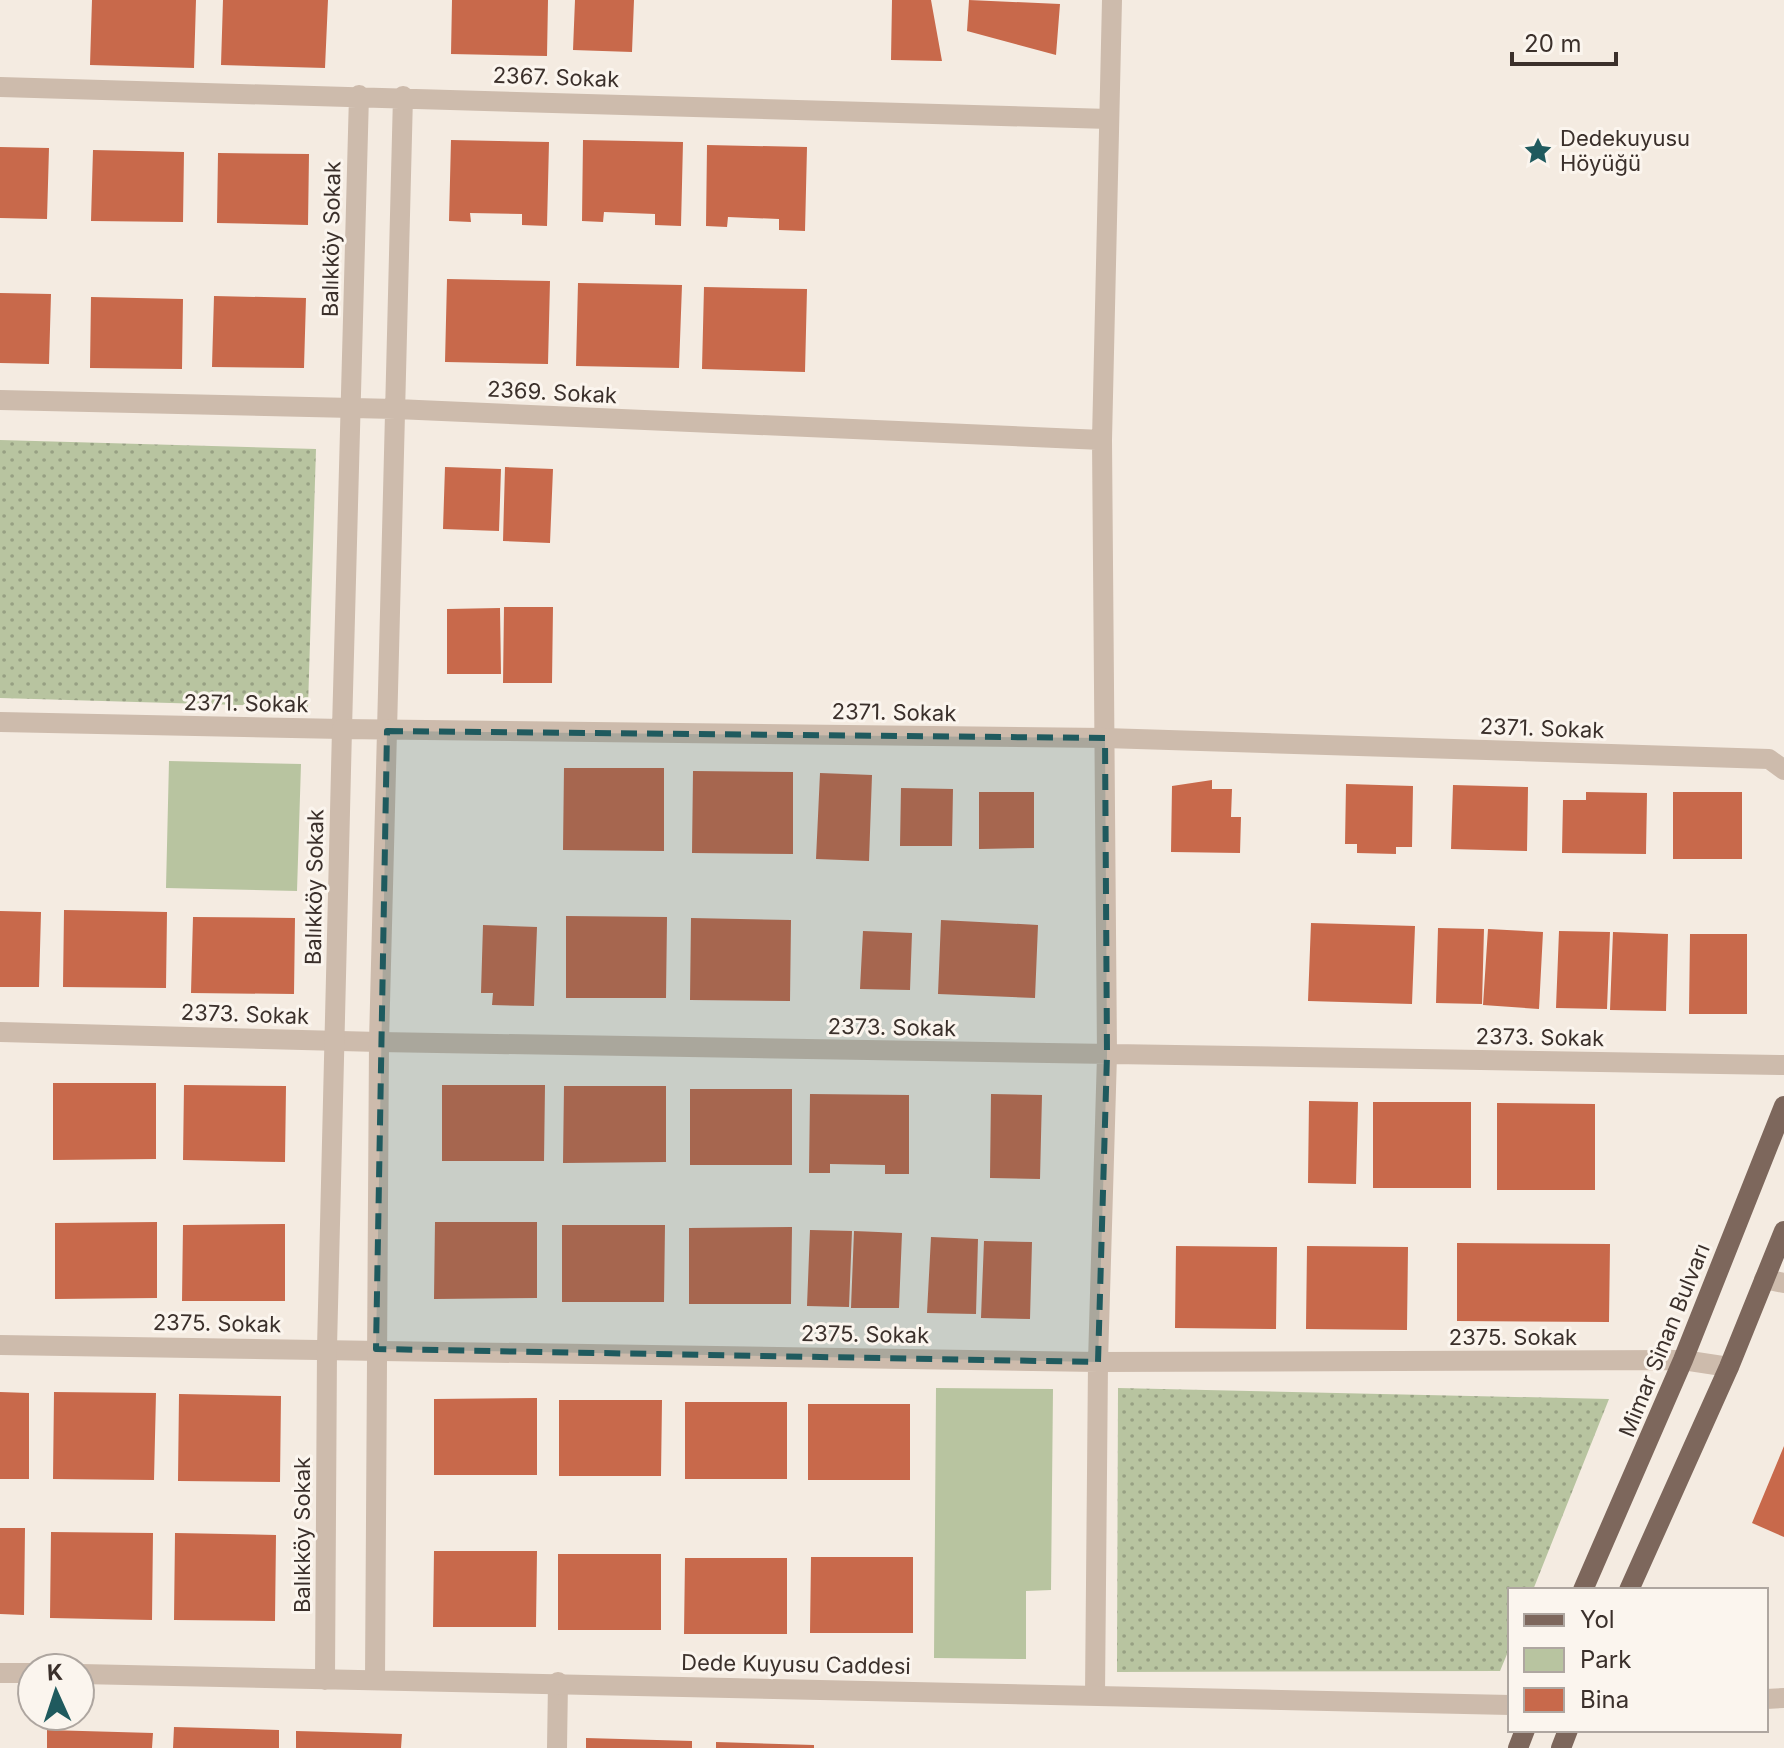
<svg xmlns="http://www.w3.org/2000/svg" width="1784" height="1748" font-family="Inter,sans-serif">
<style>
.grass{fill:url(#grass-dots)}
.park{fill:#b8c4a0}
.building{fill:#c8694b}
.lines{fill:none;stroke-linecap:round;stroke-linejoin:round}
.service{stroke:#cdbbac;stroke-width:20}
.minor{stroke:#cdbbac;stroke-width:20}
.tertiary{stroke:#cdbbac;stroke-width:20}
.primary{stroke:#7d675c;stroke-width:20}
.marked{fill:#1f5a5e;fill-opacity:0.2;stroke:#1f5a5e;stroke-width:6;stroke-dasharray:16 10;stroke-linejoin:round}
.labels{text-anchor:middle;dominant-baseline:central;stroke-width:6;stroke-linejoin:round;paint-order:stroke}
.street-label{font-size:22px;fill:#3b302b;stroke:#fbf5ee}
.poi-label{font-size:22px;fill:#3b302b;stroke:#fbf5ee;text-anchor:start}
</style>
<defs>
<pattern id="grass-dots" width="8" height="8" patternUnits="userSpaceOnUse" patternTransform="scale(2)"><rect width="8" height="8" fill="#b8c4a0"/><path d="M2 2h.1M6 6h.1" fill="none" stroke="#97a083" stroke-width="1.8" stroke-linecap="round"/></pattern>
</defs>
<rect width="100%" height="100%" fill="#f4ebe1"/>
<path class="grass" d="M0 440 316 449 308 707 0 698Z
M1118 1388 1609 1399 1533 1590H1510V1647L1500 1671 1117 1672Z"/>
<path class="park" d="M169 761 301 764 297 891 166 888Z
M936 1388 1053 1389 1051 1590 1026 1591V1659L934 1658Z"/>
<path class="building" d="M92 0H196L194 68 90 65Z
M223 0H328L325 68 221 65Z
M452 0H548L547 56 451 54Z
M575 0H634L632 52 573 50Z
M892 0H931L942 61 891 60Z
M969 0 1060 4 1056 55 967 31Z
M451 140 549 142 547 226 522 225V214L470 213 471 222 449 221Z
M583 140 683 142 681 226 655 225V214L604 212 603 222 582 221Z
M707 145 807 147 805 231 779 230V219L728 217 727 227 706 226Z
M0 147 49 148 47 219 0 218Z
M93 150 184 152 183 222 91 221Z
M218 153 309 154 308 225 217 223Z
M447 279 550 281 548 364 445 362Z
M578 283 682 285 679 368 576 366Z
M704 287 807 289 805 372 702 369Z
M0 293 51 294 49 364 0 363Z
M214 296 306 298 304 368 212 367Z
M91 297 183 299 182 369 90 368Z
M445 467 501 469 499 531 443 529Z
M505 467 553 469 550 543 503 541Z
M504 607H553L552 683H503Z
M500 608 501 674H447V609Z
M564 768H664V851L563 850Z
M693 771 793 772V854L692 853Z
M820 773 872 775 869 861 816 859Z
M1212 780V789H1232L1231 817H1241L1240 853 1171 852 1172 786Z
M1346 784 1413 786 1412 847H1396V854L1357 853V844H1345Z
M1453 785 1528 787 1527 851 1451 849Z
M901 788 953 789 952 846H900Z
M979 792H1034V848L979 849Z
M1586 792 1647 793 1646 854 1562 853 1563 800H1586Z
M1673 792H1742V859H1673Z
M64 910 167 912 166 988 63 987Z
M0 911 41 912 39 987H0Z
M566 916 667 917 666 998H566Z
M193 917 295 918 294 994 191 993Z
M691 918 791 920 790 1001 690 1000Z
M941 920 1038 925 1035 998 938 994Z
M1311 923 1415 926 1412 1004 1308 1001Z
M483 925 537 927 534 1006 492 1005 493 993H481Z
M1438 928 1484 929 1482 1004 1436 1003Z
M1488 929 1543 932 1539 1009 1483 1005Z
M863 931 912 933 910 990 860 989Z
M1559 931 1610 932 1607 1009 1556 1008Z
M1613 932 1668 934 1666 1011 1610 1010Z
M1690 934H1747V1014H1689Z
M53 1083H156V1159L53 1160Z
M184 1085 286 1086 285 1162 183 1160Z
M442 1085H545L544 1161H442Z
M564 1086H666V1162L563 1163Z
M690 1089H792V1165H690Z
M810 1094 909 1095V1174H885V1165L830 1164V1173H809Z
M991 1094 1042 1095 1040 1179 990 1178Z
M1309 1101 1358 1102 1356 1184 1308 1183Z
M1373 1102H1471V1188H1373Z
M1497 1103 1595 1104V1190H1497Z
M157 1222V1298L55 1299V1223Z
M435 1222H537V1298L434 1299Z
M285 1224V1301H182L183 1225Z
M562 1225H665L664 1302H562Z
M792 1227 791 1304H689V1228Z
M810 1230 852 1231 849 1307 807 1306Z
M854 1231 902 1233 899 1308H851Z
M931 1237 978 1239 976 1314 927 1313Z
M984 1241 1032 1242 1030 1319 981 1318Z
M1457 1243 1610 1244 1609 1322 1457 1321Z
M1176 1246 1277 1247 1276 1329 1175 1328Z
M1307 1246 1408 1247 1407 1330 1306 1329Z
M0 1392 29 1393V1479H0Z
M54 1392 156 1393 154 1480 53 1479Z
M179 1394 281 1396 280 1482 178 1481Z
M537 1398V1475H434V1399Z
M559 1400H662L661 1476H559Z
M685 1402H787V1479H685Z
M808 1404H910V1480H808Z
M1784 1446V1537L1752 1523Z
M0 1528H25L24 1615 0 1614Z
M51 1532 153 1533 152 1620 50 1618Z
M175 1533 276 1535 275 1621 174 1620Z
M434 1551H537L536 1627H433Z
M558 1554H661V1630H558Z
M811 1557H913V1633H810Z
M685 1558H787V1634H684Z
M174 1727 279 1730V1748H173Z
M47 1730 153 1733 152 1748H47Z
M296 1731 402 1734 401 1748H296Z
M586 1738 692 1741V1748H586Z
M716 1742 814 1745V1748H716Z"/>
<g class="lines">
<path class="service" d="M557 1748 558 1682"/>
<path class="minor" d="M0 87 1109 119
M0 400 396 409 1102 440
M0 722 342 729 359 95
M387 731 403 96
M0 1032 379 1042 1784 1065
M1764 1279 1784 1283
M0 1345 1098 1362 1683 1360 1729 1367
M1095 1695 1098 1362 1107 1055 1102 440 1112 0"/>
<path class="tertiary" d="M0 1673H32
M80 1674 1510 1705
M325 1680 327 1348 342 729 1105 738 1769 759 1784 770
M375 1680 379 1042 387 731
M1766 1699 1784 1698"/>
<path class="primary" d="M1583 1590 1683 1360 1784 1106
M1629 1590 1729 1367 1784 1231
M1518 1748 1525 1730
M1561 1748 1568 1730"/>
</g>
<path class="marked" d="M387 731 1105 738 1107 1055 1098 1362 376 1349Z"/>
<defs>
<symbol id="sight-bare" viewBox="-9 -9 18 18"><path d="M0-6L1.8-2.2L6-1.7L2.9 1.2L3.7 5.4L0 3.3L-3.7 5.4L-2.9 1.2L-6-1.7L-1.8-2.2Z" fill="#1f5a5e" stroke="#fbf5ee" stroke-width="2.5" paint-order="stroke"/></symbol>
</defs>
<g fill-rule="evenodd">
<use href="#sight-bare" x="1518" y="131" width="40" height="40"/>
</g>
<g class="labels">
<g class="street-label">
<text transform="translate(556 77) rotate(2)">2367. Sokak</text>
<text transform="translate(331 239) rotate(-89)">Balıkköy Sokak</text>
<text transform="translate(552 392) rotate(3)">2369. Sokak</text>
<text transform="translate(246 703) rotate(1)">2371. Sokak</text>
<text transform="translate(894 712) rotate(1)">2371. Sokak</text>
<text transform="translate(1542 728) rotate(2)">2371. Sokak</text>
<text transform="translate(314 887) rotate(-89)">Balıkköy Sokak</text>
<text transform="translate(245 1014) rotate(2)">2373. Sokak</text>
<text transform="translate(892 1027) rotate(1)">2373. Sokak</text>
<text transform="translate(1540 1037) rotate(1)">2373. Sokak</text>
<text transform="translate(217 1323) rotate(1)">2375. Sokak</text>
<text transform="translate(865 1334) rotate(1)">2375. Sokak</text>
<text x="1513" y="1337">2375. Sokak</text>
<text transform="translate(1664 1340) rotate(-68)">Mimar Sinan Bulvarı</text>
<text transform="translate(302 1535) rotate(-90)">Balıkköy Sokak</text>
<text transform="translate(796 1664) rotate(1)">Dede Kuyusu Caddesi</text>
</g>
<g class="poi-label">
<text x="1560" y="138">Dedekuyusu<tspan x="1560" dy="25">Höyüğü</tspan></text>
</g>
</g>
<rect x="1508" y="1588" width="260" height="144" fill="#fbf5ee" stroke="#aea6a0" stroke-width="2"/>
<rect x="1524" y="1614" width="40" height="12" fill="#7d675c" stroke="#aea6a0" stroke-width="2"/>
<text x="1580" y="1628" font-size="24" fill="#3b302b">Yol</text>
<rect x="1524" y="1648" width="40" height="24" fill="#b8c4a0" stroke="#aea6a0" stroke-width="2"/>
<text x="1580" y="1668" font-size="24" fill="#3b302b">Park</text>
<rect x="1524" y="1688" width="40" height="24" fill="#c8694b" stroke="#aea6a0" stroke-width="2"/>
<text x="1580" y="1708" font-size="24" fill="#3b302b">Bina</text>
<g transform="translate(56 1692) rotate(357)"><circle r="38" fill="#fbf5ee" stroke="#aea6a0" stroke-width="2"/>
<path d="M0-6L14 30L0 20L-14 30Z" fill="#1f5a5e"/>
<text y="-12" font-size="22" font-weight="bold" text-anchor="middle" fill="#3b302b">K</text>
</g>
<path d="M1512 52v12h104v-12" fill="none" stroke="#3b302b" stroke-width="4"/>
<text x="1524" y="52" font-size="24" fill="#3b302b" stroke="#fbf5ee" stroke-width="6" paint-order="stroke">20 m</text>
</svg>
